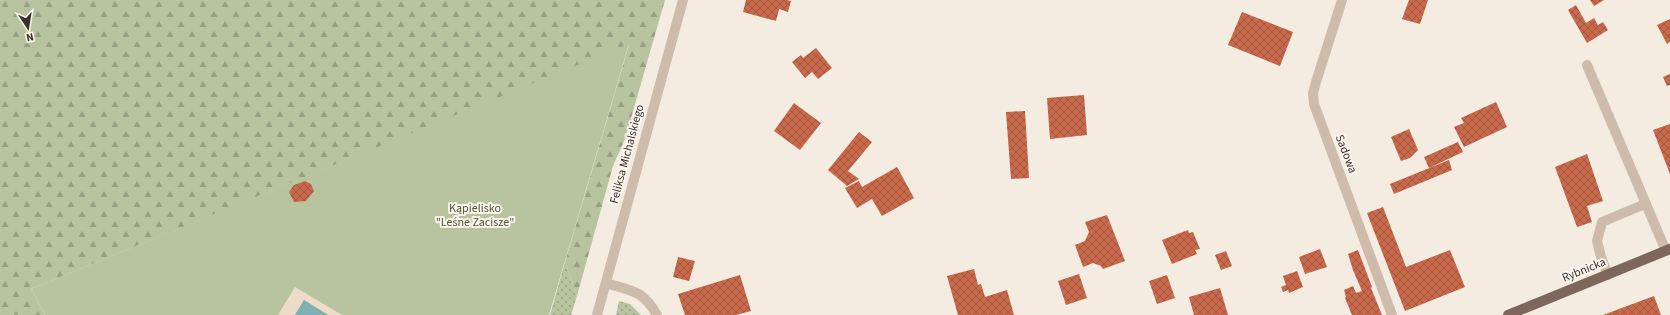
<svg xmlns="http://www.w3.org/2000/svg" width="1670" height="315" font-family="'Source Sans 3',sans-serif">
<style>
.grass{fill:url(#grass-dots)}
.forest{fill:url(#forest-firs)}
.park{fill:#b8c4a0}
.plaza{fill:#ecdcc8}
.water{fill:#7fb0b2}
.building{fill:url(#building-cross-hatch)}
.lines{fill:none;stroke-linecap:round;stroke-linejoin:round}
.minor{stroke:#cdbbac;stroke-width:10}
.major{stroke:#7d675c;stroke-width:10}
.labels{text-anchor:middle;dominant-baseline:central;stroke-width:4;stroke-linejoin:round;paint-order:stroke}
.street-label{font-size:12px;fill:#3b302b;stroke:#fbf5ee}
.park-label{font-size:12px;fill:#4a5a2e;stroke:#fbf5ee}
</style>
<defs>
<pattern id="grass-dots" width="8" height="8" patternUnits="userSpaceOnUse"><rect width="8" height="8" fill="#b8c4a0"/><path d="M2 2h.1M6 6h.1" fill="none" stroke="#97a083" stroke-width="1.8" stroke-linecap="round"/></pattern>
<pattern id="forest-firs" width="22" height="20" patternUnits="userSpaceOnUse"><rect width="22" height="20" fill="#b8c4a0"/><path d="M5 1l3.5 6h-7zM16 11l3.5 6h-7z" fill="#97a083"/></pattern>
<pattern id="building-cross-hatch" width="8" height="8" patternUnits="userSpaceOnUse"><rect width="8" height="8" fill="#c8694b"/><path d="M0 0l8 8M0 8l8-8" fill="none" stroke="#a4573f"/></pattern>
</defs>
<rect width="100%" height="100%" fill="#f4ebe1"/>
<path class="grass" d="M565 262 577 296 571 315H550Z
M619 301 630 304 641 315H616Z"/>
<path class="forest" d="M0 0H665L625 139 613 166 577 296 565 262 629 45 31 289 45 315H0Z"/>
<path class="park" d="M629 44 549 315H45L31 289Z"/>
<path class="plaza" d="M295 287 342 315H328L304 300 295 315H278Z"/>
<path class="water" d="M304 300 328 315H295Z"/>
<path class="building" d="M746 0H787L791 1 788 12 779 9 776 21 743 12Z
M1409 0H1428L1420 24 1402 19Z
M1590 0H1604L1594 6Z
M1576 5 1586 23 1594 18 1598 25 1603 22 1608 30 1587 43 1568 10Z
M1242 12 1293 32 1280 66 1228 45Z
M1670 19V42L1667 44 1657 25Z
M816 48 832 68 818 79 812 72 805 78 792 62 801 55 803 58Z
M1670 74V85L1667 86 1663 77Z
M1084 95 1087 135 1050 139 1047 98Z
M1496 102 1507 127 1464 147 1454 127 1464 123 1461 118Z
M794 103 821 123 800 150 774 131Z
M1025 111 1029 178 1011 179 1006 112Z
M1670 124V174L1653 130Z
M1409 129 1418 150 1410 158 1401 161 1391 137Z
M859 132 872 142 848 171 859 179 847 186 828 170Z
M1458 142 1463 152 1429 168 1424 157Z
M1587 154 1603 201 1587 206 1592 222 1577 227 1555 167Z
M1449 160 1452 170 1394 194 1390 184Z
M897 167 914 198 882 216 872 199 857 208 845 188 859 181 862 187Z
M305 181 311 184 314 191 306 201 294 202 289 192 294 185Z
M1383 207 1406 267 1450 250 1465 287 1405 311 1367 213Z
M1107 215 1125 261 1103 269 1101 266 1093 263 1083 267 1075 245 1085 241 1089 232 1085 222Z
M1188 230 1189 233 1193 232 1200 249 1195 250 1197 254 1172 264 1162 240Z
M1320 249 1327 267 1305 274 1299 257Z
M1358 250 1372 287 1371 288 1382 315H1352L1345 298 1346 297 1344 290 1353 286 1356 293 1362 291 1353 270 1348 254Z
M1226 251 1232 266 1221 270 1215 255Z
M678 257 695 261 689 281 673 277Z
M974 269 978 285 981 284 985 297 1007 290 1014 315H958L947 276Z
M1297 271 1303 287 1289 293 1288 290 1283 292 1281 287 1286 285 1283 276Z
M1079 274 1087 298 1066 305 1058 281Z
M740 275 751 311 736 315H685L678 294Z
M1167 275 1175 298 1157 304 1149 281Z
M1220 288 1228 315H1194L1189 297Z
M1654 296 1661 315H1603Z"/>
<g class="lines">
<path class="minor" d="M1342 0 1316 82 1313 93 1314 104 1392 315
M1587 65 1666 251
M1608 275 1601 257 1597 241 1602 222 1645 204
M606 283C632 291 643 290 657 315
M597 315 683 0"/>
<path class="major" d="M1508 315 1670 249"/>
</g>
<g class="labels">
<g class="street-label">
<text transform="translate(627 154) rotate(-75)">Feliksa Michalskiego</text>
<text transform="translate(1346 154) rotate(69)">Sadowa</text>
<text transform="translate(1584 270) rotate(-22)">Rybnicka</text>
</g>
<g class="park-label">
<text x="475" y="208">Kąpielisko<tspan x="475" dy="14">"Leśne Zacisze"</tspan></text>
</g>
</g>
<g transform="translate(28 28) rotate(168)" stroke="#fbf5ee" stroke-width="3" paint-order="stroke">
<path d="M0-3L7 15L0 10L-7 15Z" fill="#3b302b"/>
<text y="-6" font-size="11" font-weight="bold" text-anchor="middle" fill="#3b302b">N</text>
</g>
</svg>
